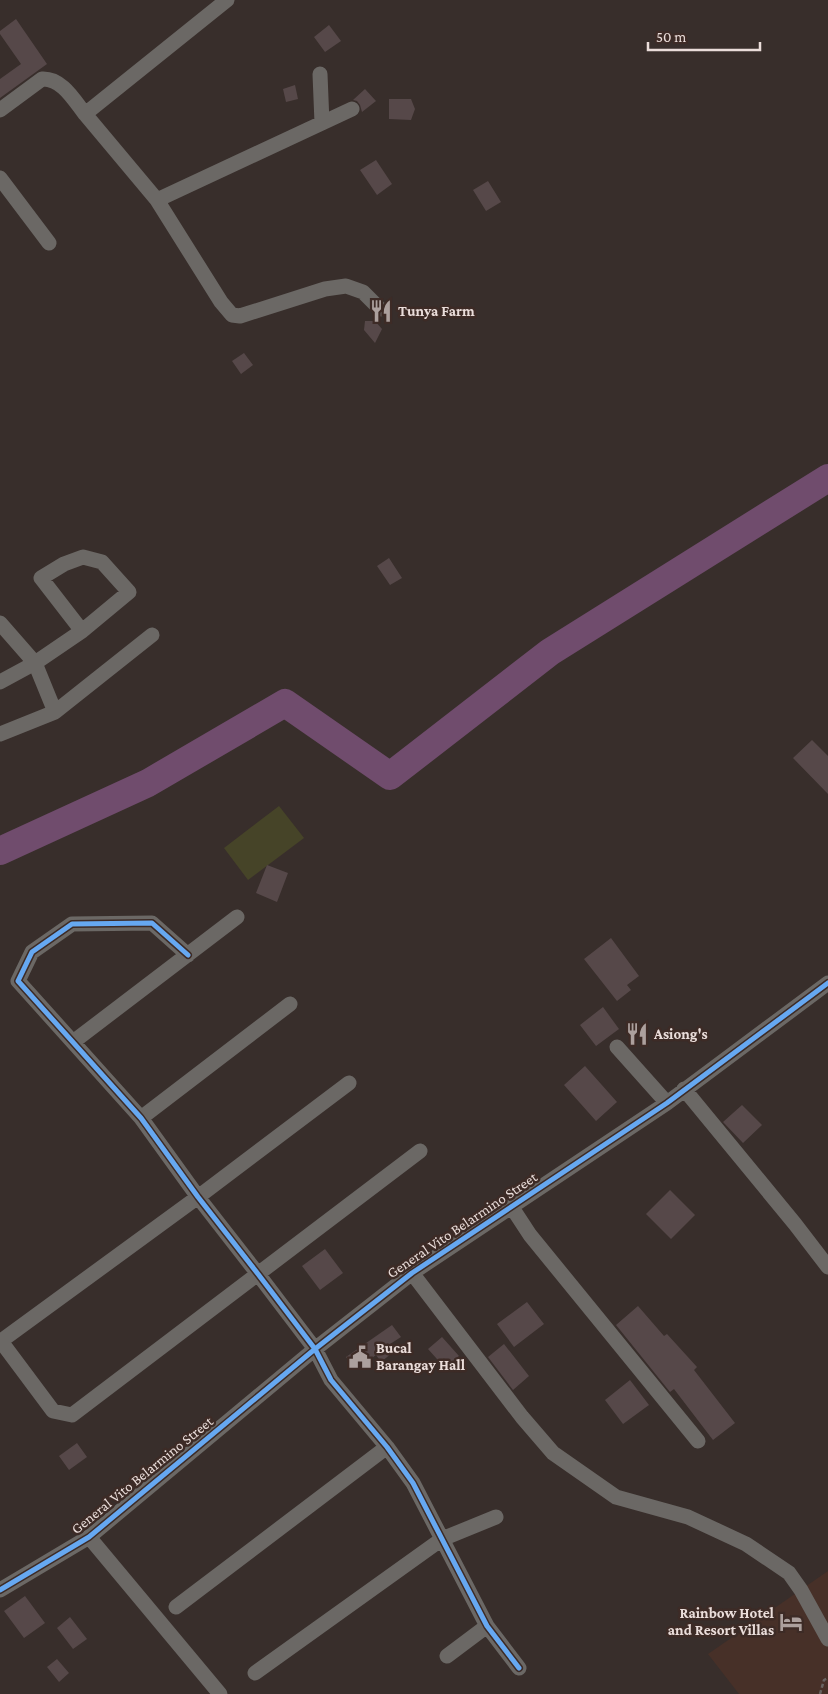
<svg xmlns="http://www.w3.org/2000/svg" width="828" height="1694" font-family="'Crimson Pro',serif">
<style>
.built{fill:#473028}
.green{fill:#464428}
.lines{fill:none;stroke-linecap:round;stroke-linejoin:round}
.river{stroke:#704c6d;stroke-width:28}
.building{fill:#564849}
.path{stroke:#696462;stroke-width:2.5;stroke-dasharray:4 2.5;stroke-linecap:butt}
.minor{stroke:#6b6865;stroke-width:15}
.cycleway-casing{stroke:#3d2b26;stroke-width:8}
.cycleway{stroke:#66a8f1;stroke-width:5}
.labels{text-anchor:middle;dominant-baseline:central;stroke-width:5;stroke-linejoin:round;paint-order:stroke}
.poi-label{font-size:15px;font-weight:bold;fill:#eaddda;stroke:#3d2b26;text-anchor:start}
.street-label{font-size:15px;fill:#eaddda;stroke:#3d2b26}
</style>
<rect width="100%" height="100%" fill="#382e2b"/>
<path class="built" d="M828 1571V1694H739L708 1654Z"/>
<path class="green" d="M279 806 304 838 248 880 224 848Z"/>
<g class="lines">
<path class="river" d="M0 851 148 783 285 703 390 776 550 652 828 478"/>
</g>
<path class="building" d="M16 19 47 64 0 98V79L21 64 0 34V31Z
M329 25 341 41 325 52 314 37Z
M295 85 298 99 286 102 283 89Z
M365 89 376 101 362 112 360 105 357 101 353 100Z
M389 99H411L415 109 411 120 389 119Z
M376 160 392 184 377 195 360 170Z
M488 181 501 202 486 211 473 190Z
M365 321H375L382 329 375 343 364 330Z
M244 353 253 365 241 374 232 361Z
M389 558 402 578 390 585 377 566Z
M812 740 828 756V794L793 758Z
M267 865 288 873 277 902 256 893Z
M611 938 639 976 627 985 631 990 617 1001 584 959Z
M603 1007 619 1029 596 1046 580 1025Z
M585 1066 617 1102 596 1121 564 1085Z
M742 1105 762 1125 743 1143 723 1122Z
M670 1190 695 1215 671 1239 646 1214Z
M325 1249 343 1273 320 1290 302 1266Z
M527 1302 544 1324 514 1347 497 1324Z
M638 1306 664 1336 667 1334 697 1367 694 1370 735 1423 713 1440 674 1389 670 1392 616 1325Z
M392 1325 401 1337 387 1346 392 1353 381 1362 376 1355 355 1370 346 1357Z
M442 1337 459 1356 445 1368 428 1349Z
M504 1344 529 1376 513 1390 488 1357Z
M630 1380 649 1405 623 1424 605 1400Z
M77 1443 87 1457 69 1470 59 1456Z
M25 1596 45 1623 24 1638 4 1611Z
M70 1617 87 1639 73 1649 57 1628Z
M57 1659 69 1673 59 1682 47 1667Z"/>
<g class="lines">
<path class="path" d="M820 1694 824 1680 828 1678"/>
<path class="minor" d="M320 74 322 123
M0 110 42 79C62 78 74 100 85 114L227 0
M85 114 157 200 221 302 232 315 240 316 325 289 346 286 363 292 380 309
M0 178 49 243
M157 200 352 109
M0 623 35 663 55 712
M0 682 35 663 82 631 129 592 102 562 83 557 64 564 41 578 82 631
M0 734 55 712 152 635
M188 955 152 923 72 924 32 952 18 981 141 1118 198 1197 258 1274 315 1349 331 1380 387 1447 413 1483 487 1626 519 1668
M73 1042 237 917
M617 1047 667 1103
M684 1089 795 1224 828 1267
M141 1118 290 1004
M511 1206 530 1235 698 1441
M412 1273 522 1417 553 1453 616 1497 688 1517 746 1544 789 1573 801 1590 828 1639
M0 1340 53 1411 72 1415 420 1151
M1 1341 198 1197 349 1083
M89 1537 220 1694
M0 1590 89 1537 315 1349 412 1273 667 1103 828 983
M176 1607 387 1447
M447 1656 487 1626
M255 1673 442 1539 496 1517"/>
<defs>
<path id="cycleway" d="M188 955 152 923 72 924 32 952 18 981 141 1118 198 1197 258 1274 315 1349 331 1380 387 1447 413 1483 487 1626 519 1668
M0 1590 89 1537 315 1349 412 1273 667 1103 828 983"/>
</defs>
<use href="#cycleway" class="cycleway-casing"/>
<use href="#cycleway" class="cycleway"/>
</g>
<defs>
<symbol id="restaurant-bare" viewBox="-9 -9 18 18"><path d="M-5-6h1v4h1v-4h1v4h1v-4h1v5L-1.5 .5V6h-2V.5L-5-1ZM5-6V6H3V1.5H1.5Q1.5-4 5-6Z" fill="#aca09d" stroke="#3d2b26" stroke-width="2.5" paint-order="stroke"/></symbol>
<symbol id="civic-bare" viewBox="-9 -9 18 18"><path d="M-.6-6.5H3V-4.5H.6V-3L4-1V1h2V6H-6V1h2V-1L-.6-3ZM-1.2 2.5V6h2.4V2.5Z" fill="#aca09d" stroke="#3d2b26" stroke-width="2.5" paint-order="stroke"/></symbol>
<symbol id="hotel-bare" viewBox="-9 -9 18 18"><path d="M-6-4.5h1.5V1H6V5H4.5V3h-9V5H-6ZM-4 0a1.8 1.8 0 1 1 3.6 0ZM.5 0V-2.5h3Q6-2.5 6 0Z" fill="#aca09d" stroke="#3d2b26" stroke-width="2.5" paint-order="stroke"/></symbol>
</defs>
<g fill-rule="evenodd">
<use href="#restaurant-bare" x="365" y="295" width="32" height="32"/>
<use href="#restaurant-bare" x="621" y="1018" width="32" height="32"/>
<use href="#civic-bare" x="344" y="1341" width="32" height="32"/>
<use href="#hotel-bare" x="775" y="1606" width="32" height="32"/>
</g>
<g class="labels">
<g class="poi-label">
<text x="398" y="311">Tunya Farm</text>
<text x="654" y="1034">Asiong's</text>
<text x="376" y="1348">Bucal<tspan x="376" dy="17">Barangay Hall</tspan></text>
<text x="774" y="1613" text-anchor="end">Rainbow Hotel<tspan x="774" dy="17">and Resort Villas</tspan></text>
</g>
<g class="street-label">
<text transform="translate(462 1225) rotate(-34)">General Vito Belarmino Street</text>
<text transform="translate(142 1475) rotate(-39)">General Vito Belarmino Street</text>
</g>
</g>
<path d="M648 42v8h112v-8" fill="none" stroke="#eaddda" stroke-width="2.5"/>
<text x="656" y="42" font-size="15" fill="#eaddda" stroke="#3d2b26" stroke-width="4" paint-order="stroke">50 m</text>
</svg>
